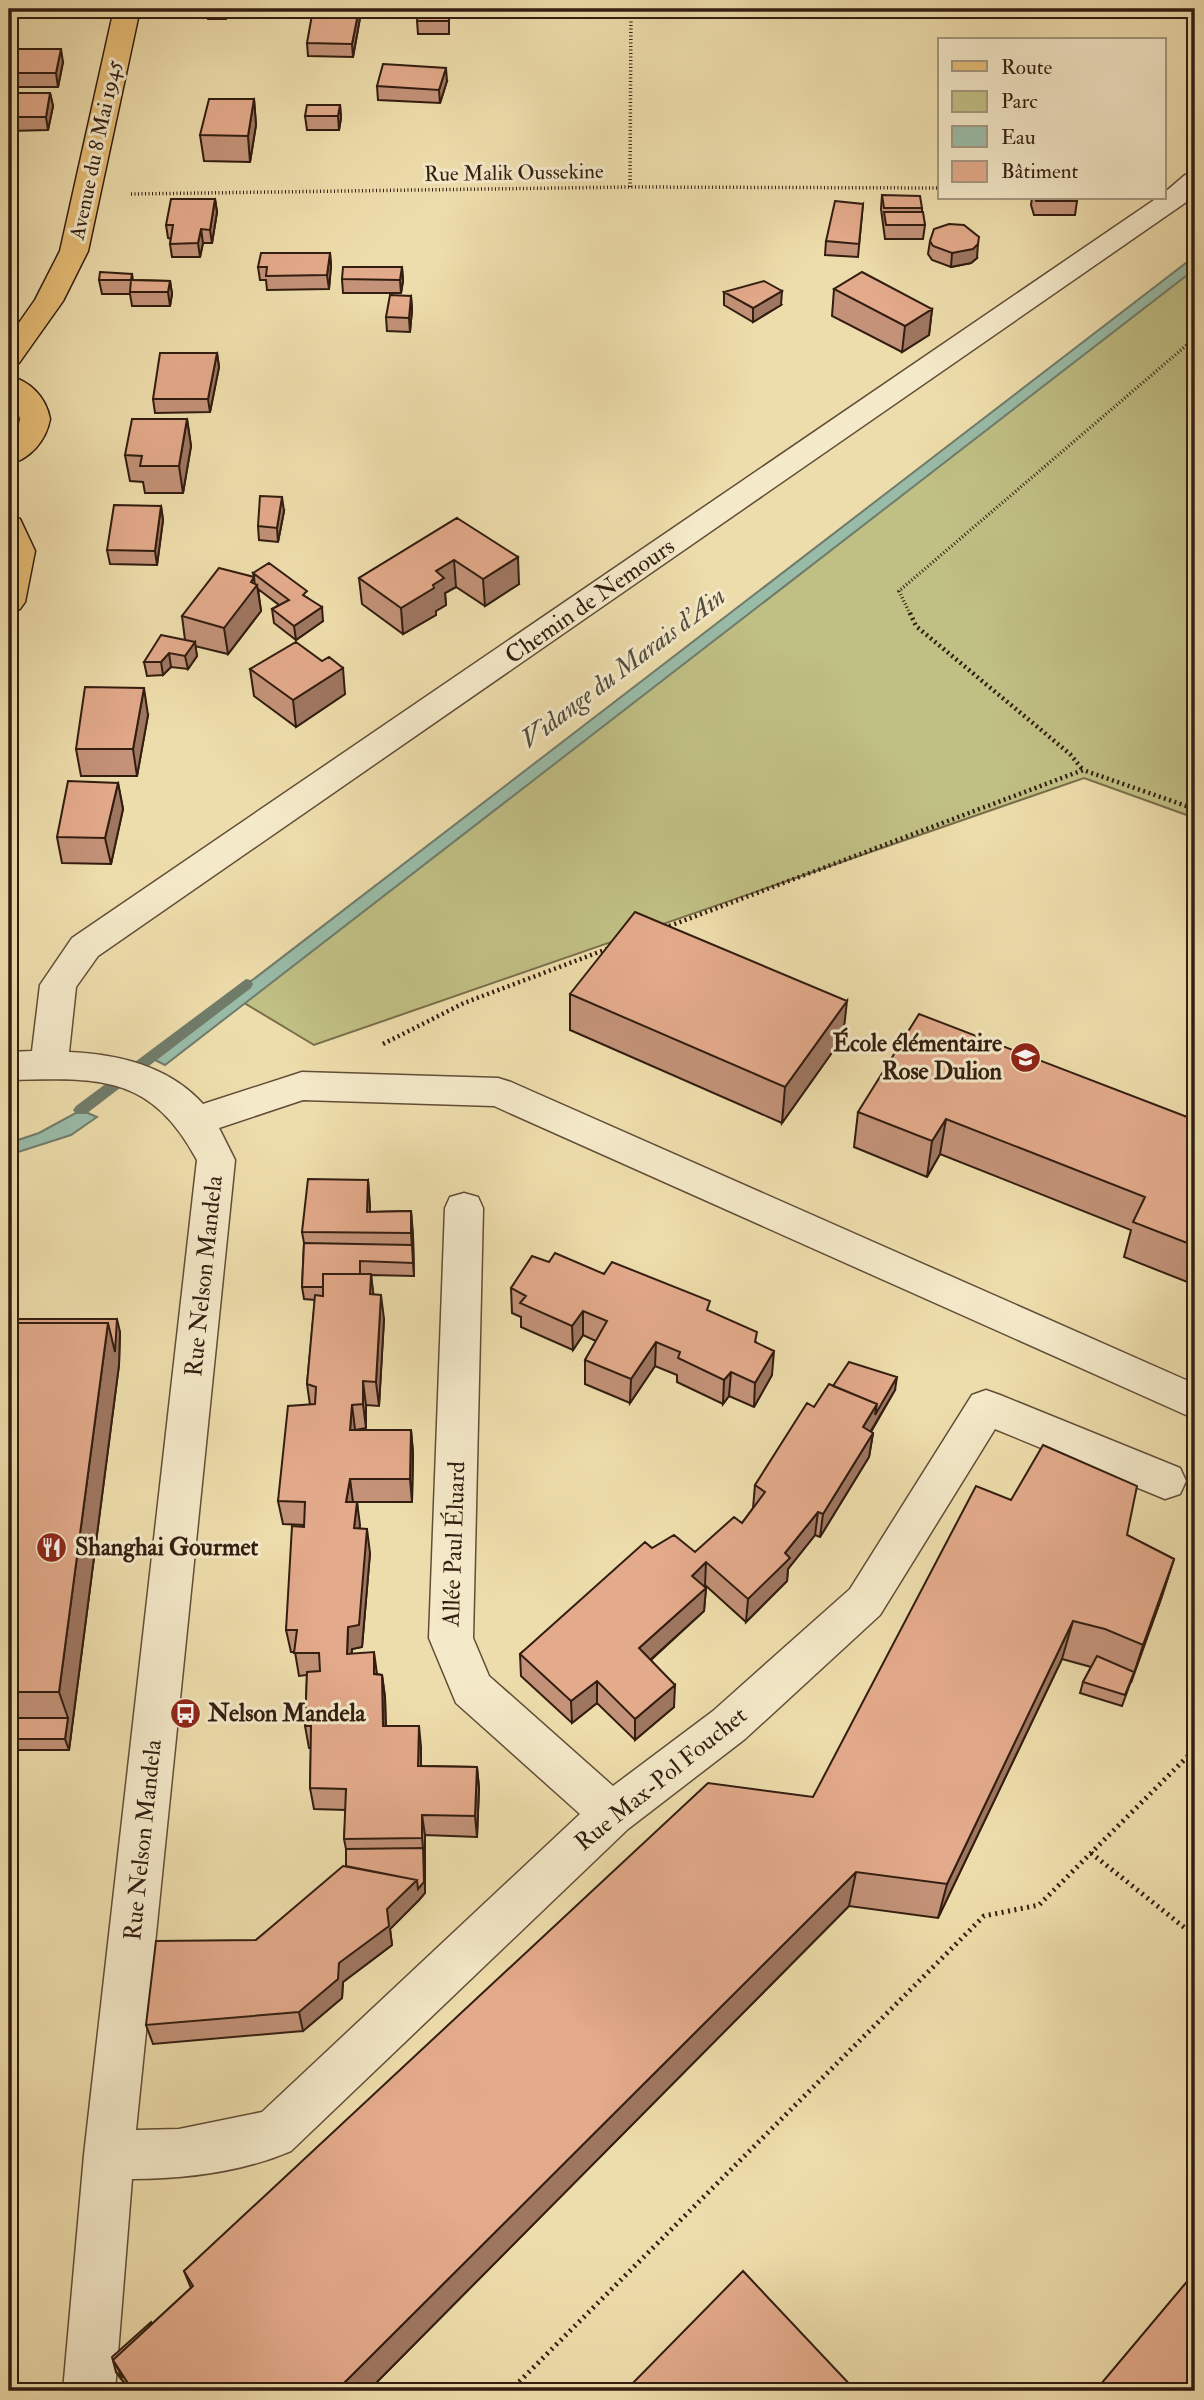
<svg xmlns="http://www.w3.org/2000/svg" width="1204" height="2400" font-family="'IM FELL Double Pica',serif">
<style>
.green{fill:#c0bf84;stroke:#796e4a;stroke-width:2}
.water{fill:#99bca8;stroke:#707c6b;stroke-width:2}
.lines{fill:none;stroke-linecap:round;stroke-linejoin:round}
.stream{fill:#707c6b;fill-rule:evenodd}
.minor-casing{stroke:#614d37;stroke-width:3}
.major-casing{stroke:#321d10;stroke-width:3}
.path-far2{stroke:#321d10;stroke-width:3.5;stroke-dasharray:1 2.5;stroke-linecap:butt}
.path-far1{stroke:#321d10;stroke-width:4.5;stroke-dasharray:2 3.5;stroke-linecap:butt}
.path{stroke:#321d10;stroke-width:5;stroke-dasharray:2 4.5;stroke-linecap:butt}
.minor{fill:#f4e9c9;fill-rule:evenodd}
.major{fill:#e7be76;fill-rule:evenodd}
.wall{fill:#c39278;stroke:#321d10;stroke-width:2}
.shaded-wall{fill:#9f7761;stroke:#321d10;stroke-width:2}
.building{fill:#e3aa8b;stroke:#321d10;stroke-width:2}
.labels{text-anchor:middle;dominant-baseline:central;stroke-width:6;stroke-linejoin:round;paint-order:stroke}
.far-street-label{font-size:21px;fill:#321d10;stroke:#f4e9c9}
.street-label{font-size:24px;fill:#321d10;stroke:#f4e9c9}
.poi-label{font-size:24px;font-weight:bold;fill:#321d10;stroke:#f4e9c9;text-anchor:start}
.water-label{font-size:26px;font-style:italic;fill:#514d3e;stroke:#f4e9c9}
</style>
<rect width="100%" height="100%" fill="#eeddac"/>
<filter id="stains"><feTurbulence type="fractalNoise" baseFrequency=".00286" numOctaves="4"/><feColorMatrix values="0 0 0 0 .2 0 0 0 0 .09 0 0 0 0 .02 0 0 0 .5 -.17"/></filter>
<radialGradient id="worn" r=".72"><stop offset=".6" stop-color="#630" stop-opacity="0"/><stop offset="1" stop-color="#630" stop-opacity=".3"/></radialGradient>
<path class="green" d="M1195 262V818L1084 778 314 1045 236 998Z"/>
<path class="water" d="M1195 256V269L165 1065 151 1058Z
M81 1110 97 1117 71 1135 9 1155V1143L39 1133Z"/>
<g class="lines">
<path class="stream" d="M246 979 251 980 253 984 251 988 86 1114H76L73 1110 76 1106Z"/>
<defs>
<path id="minor" d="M1195 173V196L98 956 76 987 69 1052C118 1054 169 1066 203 1104L302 1072 498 1078 511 1082 1195 1384V1419L494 1106 303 1100 219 1128 235 1160 136 2130 179 2129 262 2112 580 1814 456 1703 429 1638 445 1208 450 1197 464 1193 478 1197 483 1208 473 1638 489 1676 613 1786 713 1711 850 1589 972 1395 986 1390 1000 1395 1180 1468 1186 1481 1180 1494 1165 1499 995 1429 880 1615 745 1739 628 1829 291 2151C242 2172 185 2179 132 2179L115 2391H63L84 2155 197 1160C150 1073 98 1078 9 1080V1052L32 1051 40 985 72 938 1157 198H1164V193L1185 175Z"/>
<path id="major" d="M114 9H140L88 251 63 301 19 363 9 366V337L35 300 60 251Z
M9 376C30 381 46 397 50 419 46 441 30 459 9 464V441L18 429 20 419 16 405 9 398Z
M9 516 20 519 35 551 25 602 20 609 9 612Z"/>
</defs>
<use href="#minor" class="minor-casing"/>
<use href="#major" class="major-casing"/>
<path class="path-far2" d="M630 187 631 9
M131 194 630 187 940 188
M910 614 899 591 1195 338"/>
<path class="path-far1" d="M910 613 916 626 1070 754 1083 770
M664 928 1083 770 1195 809
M383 1044 464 1003 607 949"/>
<path class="path" d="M1091 1853 1195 1936
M510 2391 984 1916 1039 1905 1195 1749"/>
<use href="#minor" class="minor"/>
<use href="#major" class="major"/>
</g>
<path class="wall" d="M206 9H228L226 19H208Z
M449 13V34H418L417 21Z
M360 18 353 57 308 56 307 43Z
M63 62 58 87H12L10 73Z
M447 81 440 103 378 100 377 86Z
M9 93H50L53 106 48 130 9 131Z
M254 99 256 125 250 162 204 161 200 135Z
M340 105 341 118 339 130H307L305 116Z
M882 195 922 208V212L925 225 923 239H885L881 209Z
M1032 198H1076L1077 201 1075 215H1034L1031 205Z
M215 199 217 212 212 243H203L200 257H172L170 244 171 239 168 238 166 225Z
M863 204 858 257 825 255 826 241Z
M930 241 977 258 971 263 951 267 932 260 928 254Z
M330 253 331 266 329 289 267 290 266 280H260L258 267Z
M402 267 403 281 401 293H343L342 279Z
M132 274 133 280 170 281 172 294 170 306H132L130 294H102L99 280Z
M834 289 932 309 929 335 902 352 832 316Z
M724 292 781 305 753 322 724 305Z
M411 296 412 310 410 332 387 331 386 317Z
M217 353 219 367 210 412 155 413 153 399Z
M187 419 191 446 183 493H145L143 482 130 481 125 455Z
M161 506 163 520 157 565 110 564 107 550Z
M284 511 278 542 259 540 258 526Z
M457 518 519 584 485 606 456 587 445 593 446 605 436 611V615L403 634 362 604 359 578Z
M253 573 308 598 323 621 296 640 274 623 272 609 279 605 258 589 261 611 228 654 195 646 197 656 188 669 171 667 163 675 147 676 144 662 185 640 182 616 254 577Z
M322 661 345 694 296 727 254 696 250 669Z
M148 715 137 776H81L76 749Z
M118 783 123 809 111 864 62 863 57 837Z
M570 994 843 1037 782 1123 570 1030Z
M858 1112 1195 1120V1285L1124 1257 1131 1230 940 1154 927 1177 854 1147Z
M368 1180 370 1212 411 1211 413 1236 414 1276 371 1275 373 1294 384 1319 379 1406 366 1405V1428L355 1430H411L413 1453 412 1502H357L359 1528 370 1553 362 1647 352 1649 351 1654 377 1674 382 1675 385 1697 386 1726 421 1747V1766L477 1767 479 1788 477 1837 425 1835V1893L419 1900 390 1929 392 1945 343 1982 342 1998 303 2031 153 2044 146 2025 256 1940 346 1866V1849L344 1839 346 1810 314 1809 310 1788 311 1748H309L305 1726 307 1675 299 1676 295 1652H291L286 1630 304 1525 283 1524 278 1501 310 1405 307 1384 315 1300 304 1299 302 1287 304 1243 302 1232Z
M549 1262 604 1274 710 1312 756 1342 772 1375 754 1407 729 1396 723 1404 677 1382V1375L655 1366 630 1403 585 1384V1360L596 1341 583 1335 573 1350 521 1327V1317L512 1313 511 1288Z
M9 1298 15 1319 120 1332 119 1365 69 1750H9Z
M833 1386 895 1390 871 1432 873 1433 869 1457 820 1537 815 1535 788 1569 787 1581 746 1622 705 1585 703 1586 706 1588 704 1611 651 1660 674 1707 635 1740 597 1703 572 1723 521 1676 520 1654 652 1548 695 1552 742 1523 753 1508 755 1485 814 1407Z
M1011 1500 1127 1535 1174 1559 1161 1599 1122 1706 1080 1693 1083 1682 1091 1667 1062 1659 938 1918 849 1906 368 2391H131L127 2385 121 2379 116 2372 152 2324 191 2288 184 2271 813 1797Z"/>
<path class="shaded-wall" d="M359 9H360V18L353 57 352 44Z
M61 49 63 62 58 87 56 73Z
M446 68 447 81 440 103 439 90Z
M50 93 53 106 48 130 46 117Z
M254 99 256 125 250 162 248 136Z
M340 105 341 118 339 130 338 116Z
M215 199 217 212 212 243 210 230Z
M201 229 203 243 200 257 198 243Z
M978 244 977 258 971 263 951 267 952 253Z
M330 253 331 266 329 289 327 275Z
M402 267 403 281 401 293 400 280Z
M170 281 172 294 170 306 168 292Z
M782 291 781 305 753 322V308Z
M411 296 412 310 410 332 409 318Z
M932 309 929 335 902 352 905 326Z
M217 353 219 367 210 412 208 399Z
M187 419 191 446 183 493 179 466Z
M282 497 284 511 278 542 277 528Z
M161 506 163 520 157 565 155 551Z
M518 557 519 584 485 606 483 579Z
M454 560 456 587 445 593 446 605 436 611V615L403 634 401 608 436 571Z
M254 577 255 587 257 585 261 611 228 654 224 628Z
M322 607 323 621 296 640 294 626Z
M195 642 197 656 188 669 185 656Z
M169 653 171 667 163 675 161 662Z
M343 668 345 694 296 727 293 700Z
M144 688 148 715 137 776 133 749Z
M118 783 123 809 111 864 105 838Z
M847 1001 843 1037 782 1123 785 1087Z
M946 1119 940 1154 927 1177 932 1141Z
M368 1180 370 1205V1232L367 1212Z
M411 1211 413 1236 414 1276 411 1233Z
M371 1274 374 1299 370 1294Z
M381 1295 384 1319 379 1406 376 1382Z
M9 1298 19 1332 9 1349Z
M583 1311V1335L573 1350 572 1326Z
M117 1319 120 1332 119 1365 69 1750 65 1739 68 1718 59 1692 108 1323Z
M656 1342 655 1366 630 1403 631 1379Z
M774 1351 772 1375 754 1407 755 1383Z
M731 1372 729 1396 723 1404 724 1380Z
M897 1377 895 1390 859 1451 863 1427 877 1404Z
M363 1381 366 1405V1428L363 1404Z
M352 1405 355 1429 353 1453 350 1430Z
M411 1430 413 1453 412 1502 410 1479Z
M873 1433 869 1457 820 1537 823 1514Z
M350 1479 353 1502H346Z
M357 1502 360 1525 358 1551 354 1528Z
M818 1512 815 1535 788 1569 787 1581 746 1622 748 1599Z
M367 1529 370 1553 362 1647 352 1649 350 1676 347 1654 348 1627Z
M1174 1559 1161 1599 1131 1683 1143 1645Z
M706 1562 705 1585 691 1598 692 1576Z
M706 1588 704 1611 639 1670V1648Z
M1073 1621 1062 1659 938 1918 947 1884Z
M374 1652 377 1674H374Z
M382 1675 385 1697 386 1747 383 1726Z
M597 1681V1703L572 1723 571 1701Z
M675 1685 674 1707 635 1740V1719Z
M419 1726 421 1747V1787L418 1766Z
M477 1767 479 1788 477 1837 475 1816Z
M422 1815 425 1835V1893L419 1900 390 1929 392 1945 343 1982 342 1998 303 2031 299 2012 339 1963 387 1909 423 1848 422 1838Z
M856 1872 849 1906 368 2391H336Z"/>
<path class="building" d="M313 9H359L352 44 307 43Z
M418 12 449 13V21H417Z
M15 49H61L56 73H10Z
M383 64 446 68 439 90 377 86Z
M9 93H50L46 117H9Z
M209 99H254L248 136 200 135Z
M307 105H340L338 116H305Z
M882 195 920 196 922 208H884Z
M1035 198H1076L1077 201H1036Z
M171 199H215L210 230 201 229 198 243 170 244 173 225H166Z
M835 201 863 204 859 244 826 241Z
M884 212H923L925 225H886Z
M949 224 964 225 979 237 978 244 973 249 952 253 933 246 930 241 934 229Z
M261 253H330L327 275 266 276 267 267H258Z
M343 267H402L400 280 342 279Z
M100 272 132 274 131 280 170 281 168 292H130L131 280H99Z
M862 272 932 309 905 326 834 289Z
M764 281 782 291 753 308 724 292Z
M390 295 411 296 409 318 386 317Z
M160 353H217L208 399H153Z
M132 419H187L179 466H140L142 456 125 455Z
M260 496 282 497 277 528 258 526Z
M114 505 161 506 155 551 107 550Z
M457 518 518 557 483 579 454 560 436 571 444 578 433 585 434 588 401 608 359 578Z
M269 563 307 591 303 595 322 607 294 626 272 609 289 600 253 573Z
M219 568 254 577 251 582 257 585 224 628 182 616Z
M161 635 195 642 185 656 169 653 161 662H144Z
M296 642 322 661 329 657 343 668 293 700 250 669Z
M85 687 144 688 133 749H76Z
M68 781 118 783 105 838 57 837Z
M635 912 847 1001 785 1087 570 994Z
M919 1014 1195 1120V1246L1133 1222 1145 1197 946 1119 932 1141 858 1112Z
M308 1179 368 1180 367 1212 411 1211V1233L302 1232Z
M304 1243 412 1245 413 1263 360 1261V1274H323V1287H302Z
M555 1253 604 1274 612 1262 710 1301 707 1310 757 1332 755 1342 774 1351 755 1383 731 1372 724 1380 678 1358 680 1352 656 1342 631 1379 585 1360 607 1321 583 1311 572 1326 520 1303 526 1296 511 1288 532 1256 549 1262Z
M323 1274H371L370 1294 381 1295 376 1382 363 1381V1404L352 1405 350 1430H411L410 1479H350L346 1502H357L354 1528 367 1529 359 1625 348 1627 347 1654 374 1652V1674L382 1675 383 1726H419L418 1766 477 1767 475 1816 422 1815V1838L344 1839 346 1789 310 1788 311 1726H305L307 1672 320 1671 319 1653H294L297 1630H286L292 1526 304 1527 305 1502 278 1501 288 1406 315 1404 316 1387 307 1384 315 1295 323 1296Z
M15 1319H117L115 1352 108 1323H14Z
M9 1323H108L59 1692H9Z
M849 1362 897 1377 875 1415 877 1404 833 1386Z
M829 1384 877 1404 863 1427 873 1433 823 1514 818 1512 785 1553 790 1558 748 1599 706 1562 692 1576 706 1588 639 1648 675 1685 635 1719 597 1681 571 1701 520 1654 645 1542 652 1548 674 1535 695 1552 734 1517 742 1523 765 1492 755 1485 807 1403 814 1407Z
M1043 1445 1137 1486 1127 1535 1174 1559 1143 1645 1105 1629 1073 1621 947 1884 856 1872 336 2391H133L113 2360 193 2286 184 2271 708 1783 813 1797 976 1486 1011 1500Z
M1097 1656 1134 1672 1125 1695 1083 1682Z
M9 1718H68L65 1739H9Z
M423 1848 424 1882 418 1889 417 1880 346 1866V1849Z
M343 1866 417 1880 387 1909 389 1926 339 1963 338 1979 299 2012 146 2025 156 1941 256 1940Z
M743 2271 856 2391H625Z
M1195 2272V2391H1095Z
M151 2322 152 2324 113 2360 123 2378 116 2372 112 2357Z"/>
<defs>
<symbol id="school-disc" viewBox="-11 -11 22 22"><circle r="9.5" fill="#8f2418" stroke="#f4e9c9"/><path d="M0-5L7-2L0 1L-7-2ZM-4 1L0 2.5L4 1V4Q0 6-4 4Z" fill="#fff"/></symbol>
<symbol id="restaurant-disc" viewBox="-11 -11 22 22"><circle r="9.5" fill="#8f2418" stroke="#f4e9c9"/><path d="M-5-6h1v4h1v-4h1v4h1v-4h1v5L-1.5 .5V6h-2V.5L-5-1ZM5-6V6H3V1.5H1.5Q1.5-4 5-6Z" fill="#fff"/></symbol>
<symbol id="bus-disc" viewBox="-11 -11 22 22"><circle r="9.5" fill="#8f2418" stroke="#f4e9c9"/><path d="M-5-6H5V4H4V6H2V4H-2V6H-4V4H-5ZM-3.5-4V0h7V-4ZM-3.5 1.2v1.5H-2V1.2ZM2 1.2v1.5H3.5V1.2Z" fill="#fff"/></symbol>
</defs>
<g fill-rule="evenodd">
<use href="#school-disc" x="1008" y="1040" width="35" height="35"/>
<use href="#restaurant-disc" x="34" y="1530" width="35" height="35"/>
<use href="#bus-disc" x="168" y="1696" width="35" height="35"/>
</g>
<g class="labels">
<g class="far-street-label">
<text transform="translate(96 150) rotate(-78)">Avenue du 8 Mai 1945</text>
<text transform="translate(514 173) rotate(-1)">Rue Malik Oussekine</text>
</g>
<g class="street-label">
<text transform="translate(590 601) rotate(-35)">Chemin de Nemours</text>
<text transform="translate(204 1276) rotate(-84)">Rue Nelson Mandela</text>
<text transform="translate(454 1544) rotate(-88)">Allée Paul Éluard</text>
<text transform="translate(661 1779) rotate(-39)">Rue Max-Pol Fouchet</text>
<text transform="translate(143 1840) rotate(-84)">Rue Nelson Mandela</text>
</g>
<g class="poi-label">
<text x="1002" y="1043" text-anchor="end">École élémentaire<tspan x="1002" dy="28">Rose Dulion</tspan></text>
<text x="75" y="1547">Shanghai Gourmet</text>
<text x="208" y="1713">Nelson Mandela</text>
</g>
<g class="water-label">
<text transform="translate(623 668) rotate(-37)">Vidange du Marais d'Ain</text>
</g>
</g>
<rect width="1204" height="2400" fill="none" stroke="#eeddac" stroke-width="35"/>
<rect x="10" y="10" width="1183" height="2379" fill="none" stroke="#321d10" stroke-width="3.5"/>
<rect x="18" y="18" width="1169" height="2365" fill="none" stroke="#321d10" stroke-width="2"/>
<rect x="938" y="38" width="228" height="161" fill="#f4e9c9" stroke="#a6977f" stroke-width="2"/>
<rect x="952" y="61" width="35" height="10" fill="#e7be76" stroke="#a6977f" stroke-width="2"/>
<text x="1001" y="74" font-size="21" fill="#321d10">Route</text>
<rect x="952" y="91" width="35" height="21" fill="#c0bf84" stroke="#a6977f" stroke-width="2"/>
<text x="1001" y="108" font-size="21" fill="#321d10">Parc</text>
<rect x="952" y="126" width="35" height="21" fill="#99bca8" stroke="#a6977f" stroke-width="2"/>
<text x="1001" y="144" font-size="21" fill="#321d10">Eau</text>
<rect x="952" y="161" width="35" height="21" fill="#e3aa8b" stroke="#a6977f" stroke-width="2"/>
<text x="1001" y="178" font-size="21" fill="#321d10">Bâtiment</text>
<rect width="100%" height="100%" filter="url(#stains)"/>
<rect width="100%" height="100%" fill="url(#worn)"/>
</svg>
